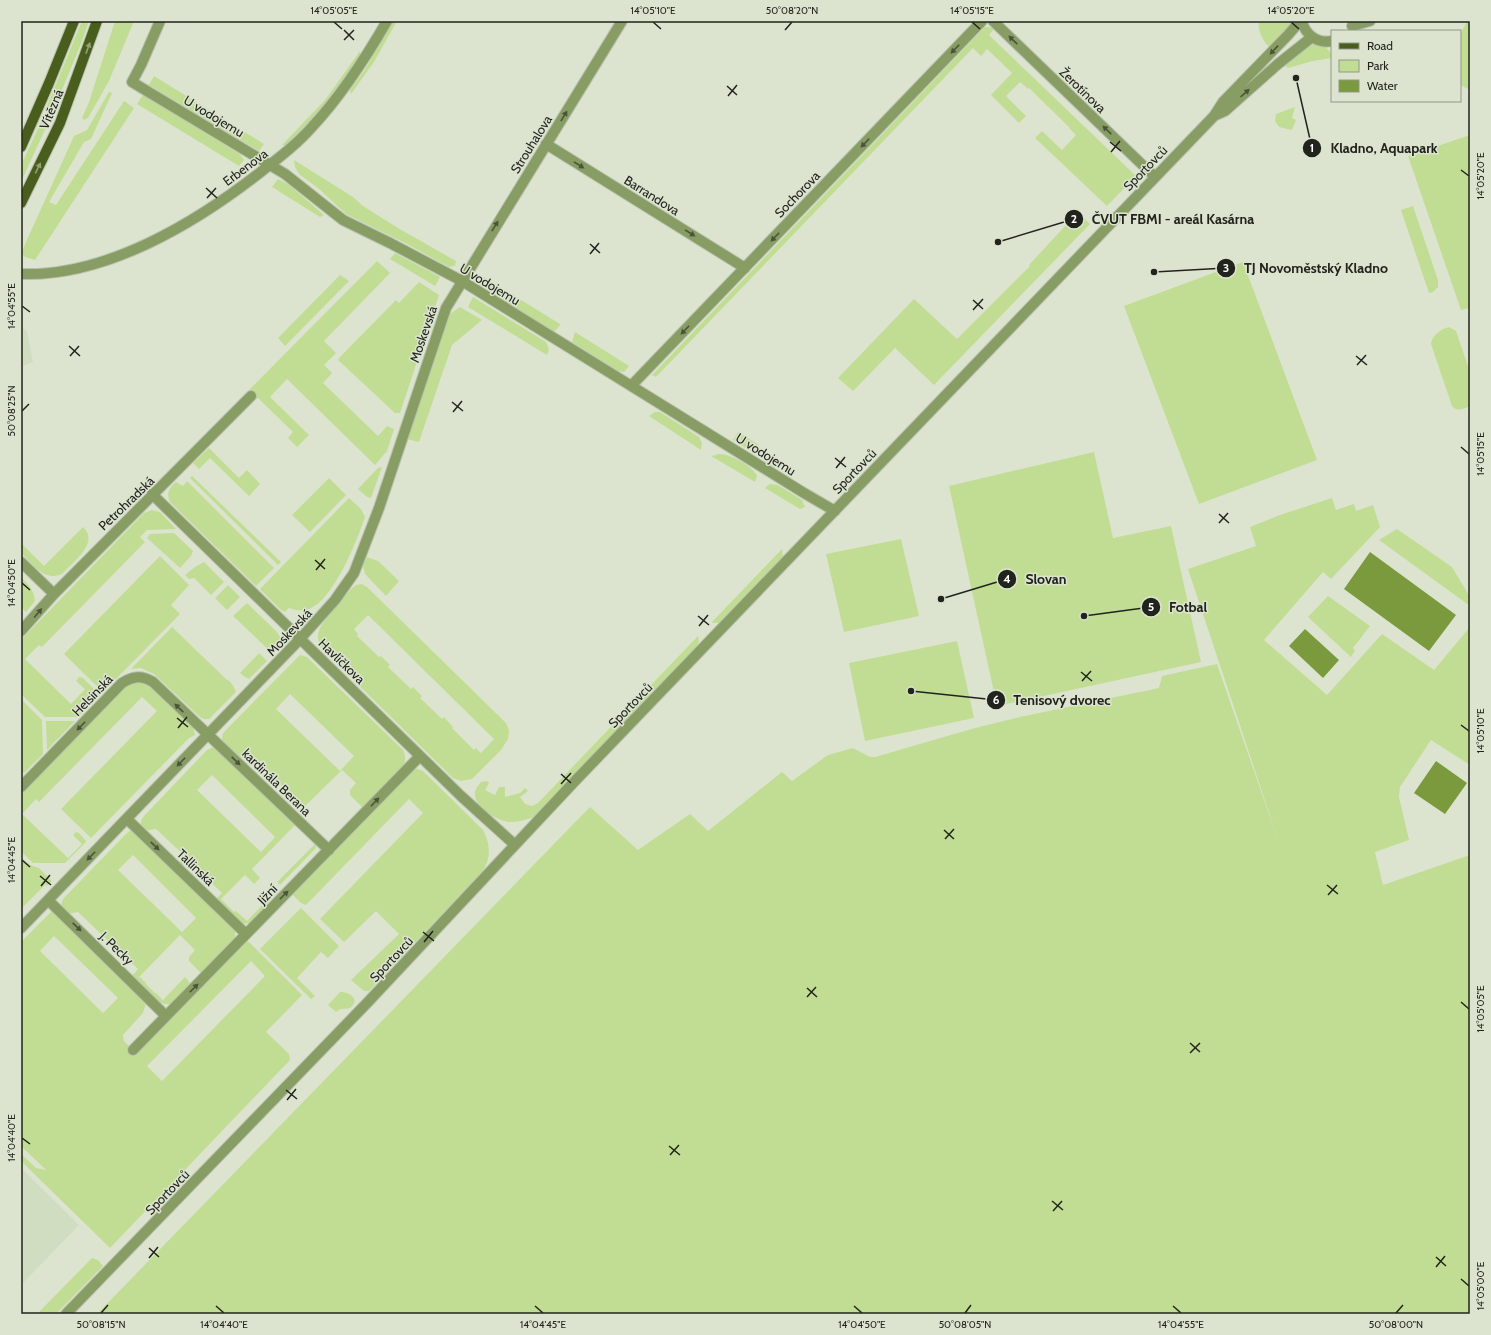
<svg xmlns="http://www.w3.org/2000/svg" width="1491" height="1335" font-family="Cabin,sans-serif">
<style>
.built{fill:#d1ddc1}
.green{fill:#c1dd93;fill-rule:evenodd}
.water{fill:#7a9a3d}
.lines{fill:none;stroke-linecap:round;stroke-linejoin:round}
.minor-casing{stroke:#bac1b0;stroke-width:12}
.major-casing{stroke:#bac1b0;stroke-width:12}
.minor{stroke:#879d64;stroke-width:10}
.major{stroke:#495e1c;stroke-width:10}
.oneway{fill:#4a5439}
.oneway2{fill:#92a176}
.ticks{fill:none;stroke:#21241c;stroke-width:1.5}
.labels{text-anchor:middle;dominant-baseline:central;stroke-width:3;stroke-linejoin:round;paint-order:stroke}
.street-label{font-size:13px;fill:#21241c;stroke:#dce4d0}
.leader{fill:none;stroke:#21241c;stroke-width:1.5}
.callout-dot{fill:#21241c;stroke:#dce4d0;stroke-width:1.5}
.mark-label{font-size:12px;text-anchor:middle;font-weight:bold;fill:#fff}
.callout-label{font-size:14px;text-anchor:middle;font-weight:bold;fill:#21241c;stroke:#dce4d0;stroke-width:3;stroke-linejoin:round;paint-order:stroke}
.neatline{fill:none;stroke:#21241c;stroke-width:1.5}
.ticks-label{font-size:10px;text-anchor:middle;fill:#21241c}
</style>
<rect width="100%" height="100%" fill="#dce4d0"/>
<path class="built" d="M21 327 27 331 33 362 21 367Z
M21 1168 79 1225 21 1285Z"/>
<path class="green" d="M82 21H89L81 44 52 114 45 111Z
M115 21H134L109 81 88 118 84 120 82 118 89 102Z
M393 21H397L374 62 351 94 350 90 364 71Z
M1259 21H1293L1269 47C1263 41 1257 29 1259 21Z
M1467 21H1470V90L1460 85V35Z
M985 27H989L994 29 989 35 1136 176 1107 206 1035 138 1042 131 1062 150 1076 135 1069 128V127L1029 88 1028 89 1020 82 1006 96 1026 116 1019 123 991 95 1012 73 987 49 981 56 973 48 656 377 652 375Z
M1311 44C1320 44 1331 47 1332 58L1313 61 1288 68 1284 65 1306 46Z
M360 51V55L359 58 320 110 287 145H282L325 100Z
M154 76 264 144 259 151 149 85Z
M109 92 112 93 91 139 84 142 49 202 56 205 124 101 134 108 35 260 25 257 21 253 74 136 87 130Z
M143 95 240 154 244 160 239 166 137 104Z
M1295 107 1292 118 1296 120 1292 130 1279 127 1275 121 1276 114Z
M42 120 48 123 21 182V165Z
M1470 135V308L1461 310 1408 156Z
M294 160 353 197 363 206 398 228 456 261 455 266 449 267 405 243 346 214 319 189 299 174 295 167Z
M278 179 288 184 324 215 320 217 272 187Z
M1413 206 1438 280V287L1433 292 1429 293 1401 210Z
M1078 212 1090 224 934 385 895 348 853 391 838 378 914 299 957 339 1030 266 1029 265Z
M395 253 440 277 435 286 390 259Z
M377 261 390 273 324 341 336 353 324 365 332 373 323 383 378 436 387 426 394 429 387 451 375 465 287 379 270 397 309 435 297 447 288 438 293 432 258 398 255 400 247 392Z
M1243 262 1317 460 1199 504 1124 306Z
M340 275 349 281 285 346 278 338Z
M484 277 560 324H561L554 332 482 287 480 284Z
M419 282 439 295 400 413H395L338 360 340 357 396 300 399 303Z
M473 297 546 342 549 349 547 355 468 307Z
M460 307 482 320 452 345 419 442 407 439 450 314Z
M1449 327 1456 331 1470 372V406C1463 409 1457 412 1452 406L1431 344C1432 335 1441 329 1449 327Z
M575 332 629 366 624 372 618 371 572 342Z
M655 412H660L699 437 702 443 701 450 649 416Z
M738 432 759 445 754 453 733 440Z
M209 448 239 478 247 470 260 484 249 496 210 458 199 469 193 463Z
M1094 452 1113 538 1171 526 1201 662 997 706 949 486Z
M719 454C729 453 754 467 757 476L755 482 711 456Z
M382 467 371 498 367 497 358 489 378 468Z
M192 476 281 562 278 565 190 478Z
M329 478 346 495 310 532 292 515Z
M187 481 274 568 256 586 170 502C166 493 169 488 176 482L183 486Z
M770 484 778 485 802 500 805 507 800 509 765 488Z
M349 498 361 509 365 517C357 541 335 595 313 607 306 612 297 611 289 608L285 612 281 610 260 589Z
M1332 498 1336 510 1354 504 1356 511 1373 505 1380 527 1331 579 1323 572 1264 640 1327 695 1382 634 1434 670 1470 627V765L1431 740 1400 787 1399 797 1409 840 1375 852 1383 885 1470 855V1314H97L590 807 638 850 690 814 708 831 782 772 792 781 828 755 853 748 870 757H875L975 728 1020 717 1159 688 1162 676 1217 664 1280 846 1188 569 1256 546 1250 527 1280 515Z
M152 510 160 512 176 529 147 530 140 537 145 542 42 647 39 645 25 659 71 704 85 689 76 681 79 677 83 678 100 695 79 717H45L21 694V640L144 513Z
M83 527C100 543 73 562 62 574 44 582 33 564 21 553V543L44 566Z
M1397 529 1452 567 1470 597V606L1379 540Z
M174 533 193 551 191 556 180 568 147 538 150 534Z
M901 539 919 616 844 632 826 554Z
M782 549 783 557 719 623H713L712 622Z
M160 556 189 585 171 605 180 614 103 692 64 654Z
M367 557 378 561 399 581 386 596 365 574 363 566Z
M204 562 224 582 211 595 194 578 189 579 185 575 195 567Z
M21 577C28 584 34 590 35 601L26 612 21 607Z
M362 584 367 587 506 723 509 730 508 739 501 750 472 779 461 781 453 778 322 649C318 643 317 637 319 631 323 619 343 598 352 588L356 585ZM368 615 494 739 481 753 476 748 474 750 452 728 453 727 444 717 442 719 420 698 422 696 413 687 411 689 388 667 390 665 381 656 379 657 357 636 358 634 354 629Z
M228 585 240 597 227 610 215 598Z
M1328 596 1370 626 1353 648 1355 651 1351 657 1308 617Z
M247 603 277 632 280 637V644L273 654 233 616Z
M172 627 227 680C231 681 234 687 236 692L209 719H204L200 717 154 674 141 668 131 669Z
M698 636 699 641 697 647 534 817C526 820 518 822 509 822 498 821 477 808 475 796 474 790 478 786 481 782L487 781 489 783 485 790 495 795 499 787H505V797L520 793 525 788 528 791 520 797 525 804 532 806 538 803Z
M957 641 974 718 865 741 849 663Z
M259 653 267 661 249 679 245 677 240 673Z
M300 655 307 657 403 750C406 757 406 762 402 769L364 809 350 795V790L356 783 342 770 304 807 248 754 239 759C232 752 217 743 224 732ZM290 694 354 756 340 771 276 709Z
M134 681 147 683 193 726 195 735 189 738 91 838 61 809 157 711 142 697 39 802 36 799 22 814 68 858 82 844 73 835 76 832 79 833 86 841 85 843 65 863H33L21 851V791L124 686Z
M21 699 42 720 43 754 24 773 21 772Z
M46 721H75L47 750Z
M213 747 216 748 296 824 252 869 260 878 254 884 245 875 221 899 234 912 236 911 247 921 268 899 267 907 253 922 244 924 241 923 215 900 222 893 188 860 181 867 178 864 185 856 156 829 144 831C140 825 140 821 144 816L207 750ZM212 775 275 837 261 852 197 790Z
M415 768 423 771 483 830C491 845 491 859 482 872L369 991H364L351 980 399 934 376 911 344 942 320 919 423 813 409 799 306 905 301 903 291 893 411 770Z
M130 831H133L234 928 235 932V940L202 974 189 961V957L195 950 180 935 138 978 140 977 146 983 145 985 146 984 155 993V994L156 993 162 999V1001L185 977 192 985C186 991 179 999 172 1003 160 1010 140 984 132 976L138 969 78 912 67 914C62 908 59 905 64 898L127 833ZM133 855 196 918 182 932 118 870Z
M315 844 316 848 280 885 277 882Z
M21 857 30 865 39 868 52 881 47 886 46 884 21 909Z
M301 908 339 946 328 958 321 952 297 978 315 996 311 999 260 949Z
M52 911 60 915 146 1003 143 1013 123 1035 124 1041 135 1052 242 943 248 941 302 995 266 1032 289 1054 290 1060 110 1248 21 1161V1154L36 1168 46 1170 21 1146V942ZM54 936 118 998 103 1013 40 951ZM251 961 265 976 162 1081 147 1066Z
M340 992C348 991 361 999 351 1007 348 1010 345 1008 342 1009 339 1009 338 1011 336 1012L328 1005Z
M92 1258 98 1260 103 1266 56 1314H37Z"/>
<path class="water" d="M1370 552 1456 615 1429 651 1344 589Z
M1305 629 1339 660 1323 678 1289 646Z
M1436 761 1467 783 1445 814 1414 793Z"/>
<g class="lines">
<defs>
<path id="minor" d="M160 21 141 65 132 82 285 174 343 220 390 243 462 281 804 493 835 511
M993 21 1155 177
M1302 21C1305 35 1318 44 1332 41
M1352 26 1370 21
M1216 115 1225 111 1278 64 1312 37
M546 144 745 268
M21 274C107 277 197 222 262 171 280 157 297 144 312 127 342 95 365 59 387 21
M631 386 982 21
M152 494 461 796 515 845
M21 562 54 594
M21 631 54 594 251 396
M21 787 122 683C133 676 142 675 153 682L329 850
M127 819 246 934
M48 900 166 1016
M21 928 300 639 335 600 354 573 379 508 446 308 622 21
M133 1050 420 756
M66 1314 368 1002 575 781 1214 116 1223 102 1288 35 1300 21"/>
<path id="major" d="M21 147 49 83 74 21
M21 203 60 123 97 21"/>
</defs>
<use href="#minor" class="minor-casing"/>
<use href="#major" class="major-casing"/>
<use href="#minor" class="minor"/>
<use href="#major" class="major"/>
</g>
<defs><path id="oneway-solid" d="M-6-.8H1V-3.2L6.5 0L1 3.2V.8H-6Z"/></defs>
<g class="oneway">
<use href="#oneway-solid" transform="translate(1013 40) rotate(-136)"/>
<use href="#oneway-solid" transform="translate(955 49) rotate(134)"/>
<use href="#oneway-solid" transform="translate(1274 50) rotate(133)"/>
<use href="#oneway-solid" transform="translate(1245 93) rotate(-42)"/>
<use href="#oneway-solid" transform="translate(564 116) rotate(-59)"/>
<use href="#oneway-solid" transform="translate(1107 130) rotate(-136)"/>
<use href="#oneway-solid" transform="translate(865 143) rotate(134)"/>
<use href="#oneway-solid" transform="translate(579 165) rotate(32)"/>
<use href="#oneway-solid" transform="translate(495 226) rotate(-58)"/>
<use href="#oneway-solid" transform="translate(690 233) rotate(32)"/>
<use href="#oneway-solid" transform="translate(775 237) rotate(134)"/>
<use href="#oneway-solid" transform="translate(685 330) rotate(134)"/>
<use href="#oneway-solid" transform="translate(38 613) rotate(-50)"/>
<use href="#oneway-solid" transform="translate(179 708) rotate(-136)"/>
<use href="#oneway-solid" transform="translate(81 726) rotate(134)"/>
<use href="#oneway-solid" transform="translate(236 761) rotate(44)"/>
<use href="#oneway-solid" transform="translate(181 762) rotate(134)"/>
<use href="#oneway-solid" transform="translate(375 802) rotate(-46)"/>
<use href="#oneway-solid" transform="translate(155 846) rotate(44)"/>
<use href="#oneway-solid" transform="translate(91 856) rotate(134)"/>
<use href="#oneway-solid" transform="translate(284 895) rotate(-45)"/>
<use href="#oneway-solid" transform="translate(77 927) rotate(44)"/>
<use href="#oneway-solid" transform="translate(194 988) rotate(-45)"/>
</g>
<g class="oneway2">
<use href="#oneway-solid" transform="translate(88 48) rotate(-70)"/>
<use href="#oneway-solid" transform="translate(38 168) rotate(-64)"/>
</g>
<path class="ticks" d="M334 22 342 29M653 22 661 29M972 22 980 29M1291 22 1299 29M344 30 354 40M785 30 792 22M344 40 354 30M727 86 737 95M728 96 737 85M1110 142 1121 151M1111 152 1120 141M1461 170 1469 176M206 188 217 198M207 198 216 188M590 244 600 253M590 254 599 243M973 300 983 309M22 306 30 312M973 310 983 299M69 346 80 356M70 356 79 346M1356 356 1367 365M1357 365 1366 355M452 402 463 411M22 411 29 404M453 412 462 401M1461 447 1469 454M835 458 846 467M836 468 845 457M1219 514 1229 523M1219 523 1228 513M315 560 325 569M316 570 325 559M22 583 30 590M698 616 709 625M699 626 708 615M1081 672 1092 681M1082 681 1091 671M177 718 188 727M1461 725 1469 731M178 728 187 717M561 774 571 783M561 784 571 773M944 830 954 839M945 839 954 829M22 860 30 867M40 876 51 885M1327 885 1338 894M41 886 50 875M1328 895 1337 885M423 932 434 941M424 942 433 931M807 988 817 997M807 997 816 987M1461 1002 1469 1009M1190 1043 1200 1052M1190 1053 1200 1043M286 1090 297 1099M287 1100 296 1089M22 1138 30 1144M669 1146 680 1155M670 1155 679 1145M1052 1201 1063 1210M1053 1211 1062 1201M149 1248 159 1257M1436 1257 1446 1266M149 1258 158 1247M1436 1267 1445 1256M1461 1279 1469 1286M216 1306 224 1313M535 1306 543 1313M854 1306 862 1313M1173 1306 1181 1313M101 1313 108 1305M965 1313 971 1305M1396 1313 1403 1305"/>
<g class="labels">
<g class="street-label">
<text transform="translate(1083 90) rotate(44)">Žerotínova</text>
<text transform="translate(51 109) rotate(-67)">Vítězná</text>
<text transform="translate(214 116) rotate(31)">U vodojemu</text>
<text transform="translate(531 144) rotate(-58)">Strouhalova</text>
<text transform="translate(245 167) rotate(-37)">Erbenova</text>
<text transform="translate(1145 168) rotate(-46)">Sportovců</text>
<text transform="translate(797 194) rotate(-46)">Sochorova</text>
<text transform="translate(652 195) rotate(32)">Barrandova</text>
<text transform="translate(490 284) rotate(31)">U vodojemu</text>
<text transform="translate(423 334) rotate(-71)">Moskevská</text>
<text transform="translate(766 454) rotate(32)">U vodojemu</text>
<text transform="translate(854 471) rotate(-46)">Sportovců</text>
<text transform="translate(126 503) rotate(-44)">Petrohradská</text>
<text transform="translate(289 632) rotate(-47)">Moskevská</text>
<text transform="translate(342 661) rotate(44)">Havlíčkova</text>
<text transform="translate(92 695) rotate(-46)">Helsinská</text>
<text transform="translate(630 705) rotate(-46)">Sportovců</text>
<text transform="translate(277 782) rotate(44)">kardinála Berana</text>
<text transform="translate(196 867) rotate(44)">Tallinská</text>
<text transform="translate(267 894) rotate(-46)">Jižní</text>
<text transform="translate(117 948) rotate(44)">J. Pecky</text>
<text transform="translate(391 959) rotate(-47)">Sportovců</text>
<text transform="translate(167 1192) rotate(-46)">Sportovců</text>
</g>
</g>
<path class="leader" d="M1296 78L1312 148M998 242L1074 219M1154 272L1226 268M941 599L1007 579M1084 616L1151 607M911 691L996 700"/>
<g class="callout-dot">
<circle cx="1296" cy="78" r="4"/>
<circle cx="998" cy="242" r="4"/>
<circle cx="1154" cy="272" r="4"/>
<circle cx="941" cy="599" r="4"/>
<circle cx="1084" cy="616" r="4"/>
<circle cx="911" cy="691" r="4"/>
<circle cx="1312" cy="148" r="10"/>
<circle cx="1074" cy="219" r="10"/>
<circle cx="1226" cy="268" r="10"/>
<circle cx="1007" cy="579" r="10"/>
<circle cx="1151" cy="607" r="10"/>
<circle cx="996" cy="700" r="10"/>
</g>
<g class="mark-label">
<text x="1312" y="152">1</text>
<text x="1074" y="223">2</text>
<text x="1226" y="272">3</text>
<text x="1007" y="583">4</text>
<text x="1151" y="611">5</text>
<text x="996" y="704">6</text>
</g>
<g class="callout-label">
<text x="1384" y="153">Kladno, Aquapark</text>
<text x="1173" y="224">ČVUT FBMI - areál Kasárna</text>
<text x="1316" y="273">TJ Novoměstský Kladno</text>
<text x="1046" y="584">Slovan</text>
<text x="1188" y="612">Fotbal</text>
<text x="1062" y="705">Tenisový dvorec</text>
</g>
<rect width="1491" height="1335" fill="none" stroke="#dce4d0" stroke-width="44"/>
<rect x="1331" y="30" width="130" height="72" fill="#dce4d0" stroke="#919788"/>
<rect x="1339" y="43" width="20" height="6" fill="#495e1c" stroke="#919788"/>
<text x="1367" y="50" font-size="12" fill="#21241c">Road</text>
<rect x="1339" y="60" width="20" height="12" fill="#c1dd93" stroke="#919788"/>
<text x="1367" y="70" font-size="12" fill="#21241c">Park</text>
<rect x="1339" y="80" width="20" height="12" fill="#7a9a3d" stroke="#919788"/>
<text x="1367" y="90" font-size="12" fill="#21241c">Water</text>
<rect x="22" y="22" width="1447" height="1291" class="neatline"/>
<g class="ticks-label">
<text x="334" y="14">14°05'05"E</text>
<text x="653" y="14">14°05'10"E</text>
<text x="792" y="14">50°08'20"N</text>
<text x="972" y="14">14°05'15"E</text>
<text x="1291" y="14">14°05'20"E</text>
<text transform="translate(1480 176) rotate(-90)" y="4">14°05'20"E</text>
<text transform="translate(11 306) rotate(-90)" y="4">14°04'55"E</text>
<text transform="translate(11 411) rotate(-90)" y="4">50°08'25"N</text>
<text transform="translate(1480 454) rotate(-90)" y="4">14°05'15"E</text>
<text transform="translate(11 583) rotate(-90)" y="4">14°04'50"E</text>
<text transform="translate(1480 731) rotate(-90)" y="4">14°05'10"E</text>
<text transform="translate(11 860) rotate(-90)" y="4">14°04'45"E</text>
<text transform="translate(1480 1009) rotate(-90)" y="4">14°05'05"E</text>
<text transform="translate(11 1138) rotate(-90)" y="4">14°04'40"E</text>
<text transform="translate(1480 1286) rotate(-90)" y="4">14°05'00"E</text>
<text x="101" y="1328">50°08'15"N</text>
<text x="224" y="1328">14°04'40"E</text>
<text x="543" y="1328">14°04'45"E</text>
<text x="862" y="1328">14°04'50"E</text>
<text x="965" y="1328">50°08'05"N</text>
<text x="1181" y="1328">14°04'55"E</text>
<text x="1396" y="1328">50°08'00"N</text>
</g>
</svg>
